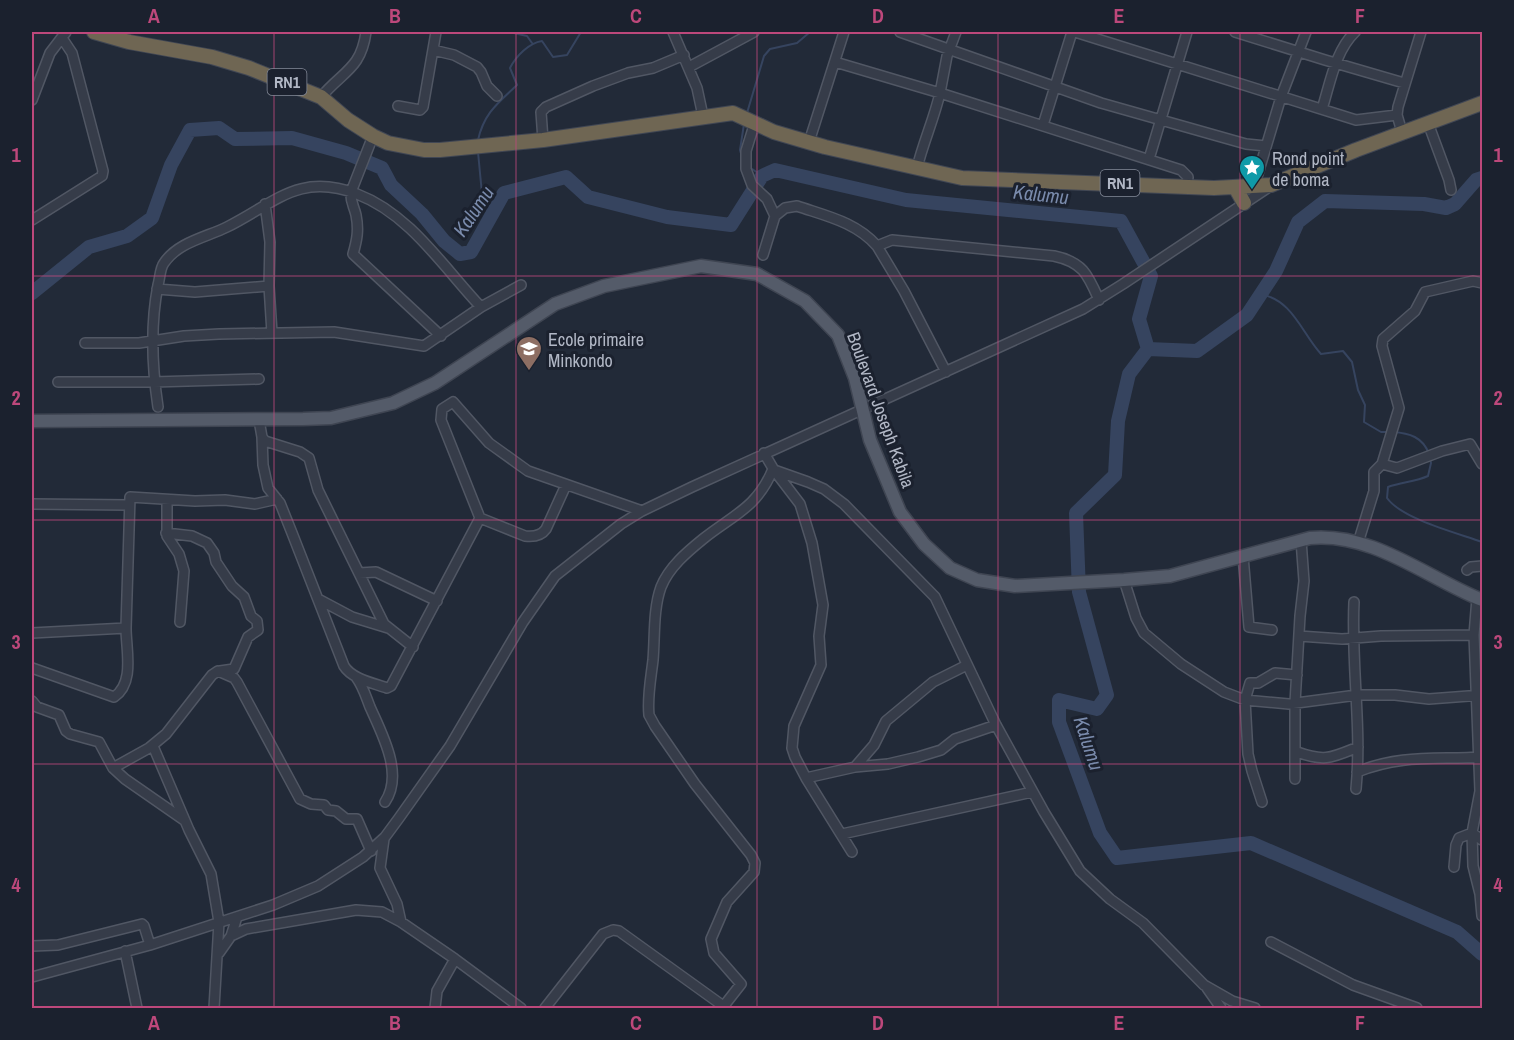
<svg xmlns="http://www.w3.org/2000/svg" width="1514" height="1040" font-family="'Archivo Narrow',sans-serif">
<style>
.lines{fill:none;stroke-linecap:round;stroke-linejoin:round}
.stream{stroke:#36445f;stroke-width:2}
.river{stroke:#36445f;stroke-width:14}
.minor-casing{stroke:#515764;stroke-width:12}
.major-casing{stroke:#3f4552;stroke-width:15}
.highway-casing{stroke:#414754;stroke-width:16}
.minor{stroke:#363c49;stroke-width:9}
.major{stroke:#545b69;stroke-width:12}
.highway{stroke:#6f6653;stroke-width:14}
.grid{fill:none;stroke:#bd487b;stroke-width:1.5;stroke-opacity:0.55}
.labels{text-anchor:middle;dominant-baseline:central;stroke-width:6;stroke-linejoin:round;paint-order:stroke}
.shield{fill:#1b212e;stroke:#848a98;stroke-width:1.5}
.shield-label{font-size:16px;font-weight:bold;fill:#b1b7c5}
.poi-label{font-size:18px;fill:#b1b7c5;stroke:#1b212e;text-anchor:start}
.street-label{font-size:18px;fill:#b1b7c5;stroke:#1b212e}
.water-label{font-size:20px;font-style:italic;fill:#7a8bac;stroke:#1b212e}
.neatline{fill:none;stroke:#bd487b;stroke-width:2}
.grid-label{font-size:20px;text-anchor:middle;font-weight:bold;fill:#bd487b}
</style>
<rect width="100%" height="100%" fill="#222a38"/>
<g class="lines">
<path class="stream" d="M509 32 527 36 532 43
M747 113 764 56 770 49 797 43 810 32
M478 140C484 113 498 103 517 85L510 68C516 56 529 43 542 41L553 57 567 55 581 32
M478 152 482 194 499 202
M742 157 740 150 744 124
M748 166 762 176
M1260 294C1293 300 1301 332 1321 354L1343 351 1352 362 1358 390 1365 405 1364 422 1381 432H1388
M1393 432C1409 433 1423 437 1429 454
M1430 459 1431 463 1428 476C1415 482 1402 482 1388 487L1387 498C1402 519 1457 533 1482 542"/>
<path class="river" d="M32 293 89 247 127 236 152 218 171 165 190 130 219 128 235 139 292 138 346 153 382 168 391 185 422 214 444 241 460 254 471 252 504 193 566 177 588 197 667 217 731 225 762 176 775 170 906 200 1121 221 1151 276 1139 319 1148 349 1129 374 1118 421 1115 475 1076 513 1079 592 1107 695 1097 709 1059 700V722L1100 833 1117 858 1251 843 1457 932 1482 954
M1148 349 1197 351 1247 315 1276 271 1298 222 1325 201 1424 204 1446 208 1455 204 1476 180 1482 178"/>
<defs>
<path id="minor" d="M673 32 697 88 703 116
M900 32 1101 103 1246 144 1266 146
M1075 32 1356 120 1397 115
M1235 32 1325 60 1404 83
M433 50 454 55 477 67 481 72 487 86 497 96
M835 62 940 93 947 56 956 32
M689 67 754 32
M321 97C343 71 361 69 366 32
M32 100 50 53 66 32
M398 106 420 110 423 107 436 32
M1322 109C1330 84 1335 51 1355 32
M755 122 746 151V169L752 185 767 199 775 216
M1428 123 1449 180 1451 190
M1043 125 1072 32
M1402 132 1397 115 1398 107 1421 32
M373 136 351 192C350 202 354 206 356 215 359 230 357 240 353 254L441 336
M543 140 541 112 546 107 593 86 628 73 653 68 684 55
M809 142 844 32
M1149 159 1187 32
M917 168C923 143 934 119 940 93L1181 170 1188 177 1187 186
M1254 187 1281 97 1306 32
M265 204 270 242 269 286
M32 220 102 176 103 171 72 53 62 38
M763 255 775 216 785 208 797 206C826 216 856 222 877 246
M157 289 195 292 269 286 272 333
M85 343H139L184 336 219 334 334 332 424 346 481 307
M946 372 904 291 877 246 892 240 1054 256C1083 262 1088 275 1099 300
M58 382H153L259 379
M158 407C152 367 150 326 158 285 160 278 160 268 164 263 178 242 207 237 227 227 275 203 299 172 357 194 410 214 444 268 481 307L521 285
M259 420 262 437 265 441 300 452 309 458 318 490 384 624 413 647
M262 437 263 465 268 488 280 503 292 533 344 666C352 679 373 683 387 688L391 686 480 518 441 420 442 409 453 402 489 443 528 471 642 511
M764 453 774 470 808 482 824 489 844 504 935 597 996 725 1044 812 1080 871 1110 899 1143 923 1204 985 1232 1001 1255 1008
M1382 464 1397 468 1442 451 1470 444 1482 464
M774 470 800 504 812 543 823 605 819 636 821 665 794 726 792 748 795 757 806 778 852 852
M167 500V536L179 554 184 571 180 622
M32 504 129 505
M480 518 525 536C533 537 541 536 546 529L566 485
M166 533 192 536 207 543 214 553 216 562 232 586 244 597 251 616 257 621 258 630 248 637 234 669 220 671
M1358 543 1374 491V472L1382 464 1399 408 1382 346 1383 339 1415 311 1425 292 1473 281 1482 283
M1243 556 1249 627 1272 630
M1467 570 1471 567 1482 566
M359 573 376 572 437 601
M1124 580 1136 618 1144 633 1181 664 1224 692 1245 700 1289 704 1357 695H1395L1429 699 1482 695
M1477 598 1474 635 1480 791 1472 833 1473 866 1480 894 1482 916
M320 600 352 617 388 628
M1354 602C1351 665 1362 727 1356 789
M32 633 126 628 130 497 195 501 225 500 255 504 277 499
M1299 636 1342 639 1381 636 1474 635
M32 668 114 697C135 683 126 650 126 628
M356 677C363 686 366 697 370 707 382 734 404 774 385 802
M32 701 37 707 59 715 66 731 70 734 99 742 113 768 125 779 184 820
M153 746 189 830 211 874 219 922 214 1008
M1297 752C1325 762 1331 758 1358 747
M855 767 888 764 918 757 941 750 955 739 996 725
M113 768 149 748 166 734 212 675 218 671 234 678 237 682 300 799 311 804 324 805 328 810 336 811 346 819H357L371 851
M1357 772C1402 754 1436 760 1482 757
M806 778 855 767 874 745 886 721 933 682 967 665
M1295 779V703L1300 616 1304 581 1301 540
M1262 802 1252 771 1248 754 1245 700 1250 683H1258L1275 673 1297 675
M842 834 1032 792
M384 839 380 868 397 904 401 922
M1454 867 1456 845 1459 838 1472 833 1482 840
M231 936 246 929 356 910 382 912 401 922 455 959 521 1008
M1271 942 1353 985 1417 1008
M32 946 58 945 142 924 144 926 150 945
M125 951 137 1008
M219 953 231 936 237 917
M32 977 150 945 273 905 318 886 363 857 385 837 399 818 450 746 523 622 555 576 621 524 642 511 692 487 1083 309 1123 284 1269 187
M1207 988 1221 1008
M723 1007 741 984 714 953 711 939 727 902 754 872 755 863 751 855 695 784 655 726 649 715C647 697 651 678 653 660 655 637 653 609 661 587 669 567 687 552 703 539 733 515 757 508 773 469
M435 1008 437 991 455 959
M545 1008 603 934 613 930 619 931 726 1008"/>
<path id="major" d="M32 421 303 419 331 418 393 403 435 383 555 304 604 286 701 266 757 274 805 301 838 335 855 378 870 440 900 512 924 544 950 568 977 580 1015 586 1124 580 1170 576 1310 538C1373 532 1427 578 1482 600"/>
<path id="highway" d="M94 32 129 42 212 57 249 68 321 97 348 120 373 136 388 143 424 150H440L543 140 733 113 774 132 825 147 962 178 1214 188 1271 185 1356 150 1482 103
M1235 187 1244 203"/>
</defs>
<use href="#minor" class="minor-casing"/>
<use href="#major" class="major-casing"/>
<use href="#highway" class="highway-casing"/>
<use href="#minor" class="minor"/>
<use href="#major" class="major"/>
<use href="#highway" class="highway"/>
</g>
<path class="grid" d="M274 32V1008M516 32V1008M757 32V1008M998 32V1008M1240 32V1008M32 276H1482M32 520H1482M32 764H1482"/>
<defs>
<symbol id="sight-pin" viewBox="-11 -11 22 30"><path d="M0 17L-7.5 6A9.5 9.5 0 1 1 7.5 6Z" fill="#0f9aa8" stroke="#1b212e"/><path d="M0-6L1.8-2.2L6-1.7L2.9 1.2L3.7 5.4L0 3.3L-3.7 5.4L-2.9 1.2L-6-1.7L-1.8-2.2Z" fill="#fff"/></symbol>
<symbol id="school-pin" viewBox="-11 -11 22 30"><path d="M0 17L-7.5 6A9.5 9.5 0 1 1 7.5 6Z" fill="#8d6e63" stroke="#1b212e"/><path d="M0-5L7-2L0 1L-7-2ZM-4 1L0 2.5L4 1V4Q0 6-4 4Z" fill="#fff"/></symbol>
</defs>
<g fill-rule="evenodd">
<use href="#sight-pin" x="1237" y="153" width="30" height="40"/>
<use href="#school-pin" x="514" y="334" width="30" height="40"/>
</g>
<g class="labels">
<g class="shield">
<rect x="267.5" y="69" width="39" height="26" rx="4.5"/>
<rect x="1100.5" y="170" width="39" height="26" rx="4.5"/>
</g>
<g class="shield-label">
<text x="287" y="82">RN1</text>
<text x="1120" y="183">RN1</text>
</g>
<g class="poi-label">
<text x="1272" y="158">Rond point<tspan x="1272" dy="21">de boma</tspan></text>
<text x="548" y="339">Ecole primaire<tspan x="548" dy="21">Minkondo</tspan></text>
</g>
<g class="street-label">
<text transform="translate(881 410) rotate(70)">Boulevard Joseph Kabila</text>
</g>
<g class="water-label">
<text transform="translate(1041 194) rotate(6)">Kalumu</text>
<text transform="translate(473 211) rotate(-56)">Kalumu</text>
<text transform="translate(1089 743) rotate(72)">Kalumu</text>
</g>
</g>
<rect width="1514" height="1040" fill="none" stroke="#1b212e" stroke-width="66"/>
<rect x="33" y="33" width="1448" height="974" class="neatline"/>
<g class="grid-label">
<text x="154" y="23">A</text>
<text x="395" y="23">B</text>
<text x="636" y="23">C</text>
<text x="878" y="23">D</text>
<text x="1119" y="23">E</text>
<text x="1360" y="23">F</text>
<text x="16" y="162">1</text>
<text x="1498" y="162">1</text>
<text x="16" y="405">2</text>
<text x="1498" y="405">2</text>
<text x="16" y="649">3</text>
<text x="1498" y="649">3</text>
<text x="16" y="892">4</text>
<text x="1498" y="892">4</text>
<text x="154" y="1030">A</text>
<text x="395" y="1030">B</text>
<text x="636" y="1030">C</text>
<text x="878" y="1030">D</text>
<text x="1119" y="1030">E</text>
<text x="1360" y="1030">F</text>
</g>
</svg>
